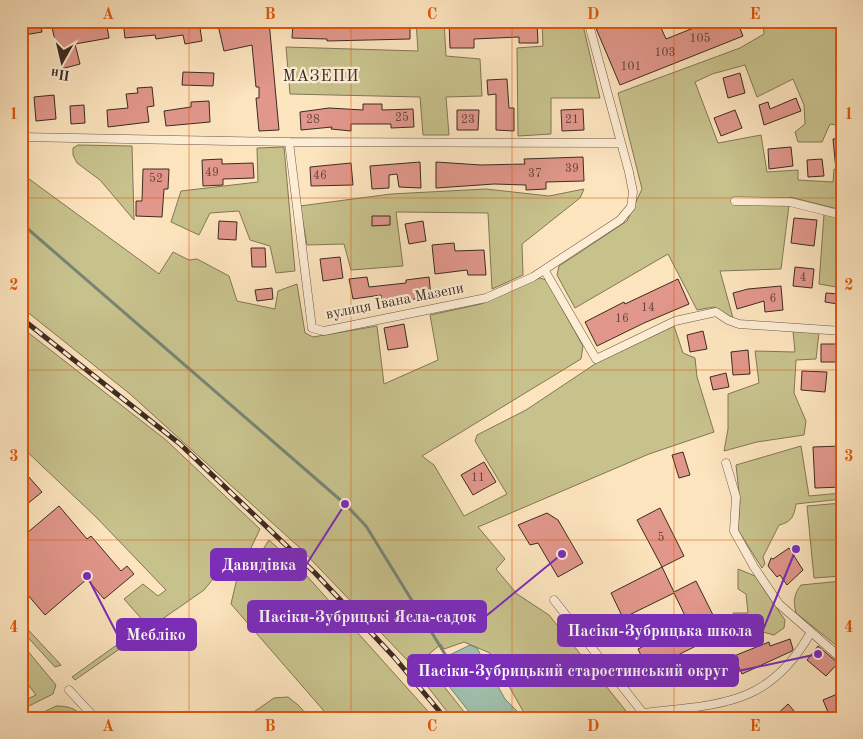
<svg xmlns="http://www.w3.org/2000/svg" width="863" height="739" font-family="'Old Standard TT',serif">
<style>
.green{fill:#c7c18c;stroke:#827656}
.water{fill:#a0bfac;stroke:#788474}
.lines{fill:none;stroke-linecap:round;stroke-linejoin:round}
.stream{stroke:#788474;stroke-width:3}
.building{fill:#e1978b;stroke:#3d2b21}
.minor-casing{stroke:#6d5948;stroke-width:9}
.minor{stroke:#fdedd5;stroke-width:8}
.rail-casing{stroke:#3d2b21;stroke-width:5}
.rail{stroke:#fdedd5;stroke-width:3;stroke-dasharray:9;stroke-linecap:butt}
.grid{fill:none;stroke:#df570d;stroke-width:1;stroke-opacity:0.55}
.labels{text-anchor:middle;dominant-baseline:central;stroke-width:4.5;stroke-linejoin:round;paint-order:stroke}
.number-label{font-size:12px;fill:#66463c}
.street-label{font-size:15px;fill:#3d2b21;stroke:#fdedd5}
.neighbourhood-label{font-size:16px;letter-spacing:1px;fill:#3d2b21;stroke:#fdedd5}
.leader{fill:none;stroke:#7b2cbf;stroke-width:2}
.callout-dot{fill:#7b2cbf;stroke:#fdedd5;stroke-width:2}
.callout{fill:#7b2cbf;stroke:#7b2cbf;stroke-width:2}
.callout-label{font-size:16px;text-anchor:middle;font-weight:bold;fill:#fff}
.neatline{fill:none;stroke:#df570d;stroke-width:2}
.grid-label{font-size:16px;text-anchor:middle;font-weight:bold;fill:#df570d}
</style>
<rect width="100%" height="100%" fill="#fce4be"/>
<filter id="stains"><feTurbulence type="fractalNoise" baseFrequency=".004" numOctaves="4"/><feColorMatrix values="0 0 0 0 .2 0 0 0 0 .09 0 0 0 0 .02 0 0 0 .5 -.17"/></filter>
<radialGradient id="worn" r=".72"><stop offset=".6" stop-color="#630" stop-opacity="0"/><stop offset="1" stop-color="#630" stop-opacity=".3"/></radialGradient>
<path class="green" d="M416 21H444L446 56 480 59 482 96 446 97 449 135H423L420 97 290 94 286 47 418 51Z
M542 21H582L600 98H551V134L518 136 517 48 543 46Z
M763 21H842V126L830 124 822 142H798L795 132 805 124 804 105 793 79 757 97 745 65 712 74 695 82 718 143 761 135 767 172 798 170V180L833 182 834 169 842 172V210L790 197 781 269 720 271 733 318 714 307 697 310 668 254 575 308 557 275 559 266 627 221 642 189 618 93 740 48 764 34Z
M78 145 132 146 134 220 100 180 77 163 73 155V148Z
M284 147 295 271 276 273 270 246 250 240 239 211 210 213 199 235 171 222 181 191 258 182 257 148Z
M21 173 159 274 173 252 189 260 197 259 229 276 237 301 275 309 278 291 297 284 305 333 313 337 377 326 384 384 438 360 430 315 481 304 534 280 540 278 546 280 583 346 581 359 422 456 434 465 464 516 507 494 475 441 477 435 526 410 598 362 674 326 683 353 695 358 697 377 714 432 649 454 478 527 505 559 496 569 517 594 549 615 626 711 610 718H527L490 653 464 642 444 649 441 644 428 655 435 675 469 718H452L407 660 300 548 130 394 21 307Z
M486 189 549 196 584 189 580 198 522 244 523 275 492 289 488 213 396 212 403 266 351 270 344 244 307 245 300 206 391 194Z
M824 214 842 219V288L819 284Z
M21 327 166 440 260 529 250 550 258 557 269 540 298 566 434 718H330L231 604 238 574 213 579 204 590 75 680 72 677 146 624 124 599 143 584 158 596 166 590 97 518 21 446Z
M793 331 819 333 816 359 796 360 794 393 806 421 804 435 757 442 724 451 728 429V394L759 383 755 351 795 352Z
M801 446 809 496 842 493V499L796 504C794 516 792 522 779 525L763 557 765 564 762 568 738 530 740 502 736 465Z
M842 503V576L814 578 807 506Z
M738 569 755 576 785 620 784 628 774 635 755 630 739 632 733 613H748L746 594 738 589Z
M842 581V650L796 613C793 601 794 594 801 585Z
M21 622 61 665 55 667 21 630Z
M21 643 56 685 53 694 21 710V702L36 695 21 675Z
M288 697 298 705 310 718H245L274 698Z
M56 706C68 706 76 708 84 718H32Z"/>
<path class="water" d="M470 645 477 648 505 699 524 718H474L436 670 435 662Z"/>
<g class="lines">
<path class="stream" d="M21 223 345 504 366 526 448 659"/>
</g>
<path class="building" d="M22 21H40L42 32 24 35Z
M91 21H106L109 38 75 44 80 64 61 69 52 27Z
M123 21H140V24L175 21V25L199 21 202 41 185 44 183 35 156 39 155 35 125 38Z
M217 21H236L237 25 269 21 279 130 259 131 256 98H259V87H256L252 45 224 51Z
M366 21H410V39L327 41V39L292 38 293 23Z
M537 21 538 43H519V37L474 39V48H450L449 22Z
M607 21H658L666 39 711 21H737L743 36 620 85 595 26Z
M183 72 214 73 213 86 182 85Z
M740 73 745 93 728 98 723 78Z
M507 79 509 108H514V131L496 130V94L488 95 487 80Z
M152 87 154 106 147 107 149 122 108 127 107 110 128 108 126 94 138 93 137 88Z
M54 95 56 119 36 121 34 97Z
M796 98 801 111 764 125 759 105 768 102 770 109Z
M209 101 210 122 166 126 164 111 191 107V102Z
M363 104H382V110L413 109 414 127 391 128V124H351V131L331 129 332 127 301 130 300 112 329 108 363 110Z
M84 105 85 123 71 124 70 106Z
M583 109 584 130 562 131 561 110Z
M457 110H479L478 130H457Z
M735 110 742 128 721 136 714 118Z
M842 138V170H836L833 139Z
M791 147 793 166 769 169 768 149Z
M583 157 584 181 546 182V189L526 190V185L494 184 436 188V162L481 165 525 164 524 159Z
M222 159V164L253 163 254 178 223 179V185L203 186 202 160Z
M822 159 824 176 808 177 807 160Z
M420 162 421 188 399 187 397 174 389 175V188L372 189 370 166Z
M351 163 353 185 311 186 310 167Z
M143 169H169L168 189H164L162 217 136 216V201H142Z
M372 216H390V225L372 226Z
M794 218 817 220 814 246 791 243Z
M219 221 237 222 236 240 218 239Z
M423 221 426 241 409 244 405 224Z
M454 243 455 251 484 250 486 275H468L467 270 435 274 432 245Z
M251 248H265L266 267H252Z
M340 257 343 278 323 281 320 259Z
M795 267 814 269 812 288 793 286Z
M367 277 369 287 406 283V280L429 277 431 296 382 305 381 295 353 299 349 279Z
M678 279 689 304 644 323 597 346 585 322 624 302 625 304Z
M781 286 783 310 765 312 764 301 737 309 733 293 748 289Z
M272 288 273 299 257 301 255 290Z
M826 293 840 294 838 304 825 302Z
M404 324 408 347 388 350 384 328Z
M703 331 707 349 690 352 687 335Z
M821 344H837V362H821Z
M748 350 750 374 733 375 731 352Z
M802 371 827 372 825 392 801 390Z
M726 373 729 387 713 390 710 377Z
M840 446 842 487 815 488 813 447Z
M683 452 690 475 679 478 672 455Z
M484 462 496 482 473 495 461 475Z
M21 468 42 492 21 509Z
M59 506 87 539 91 536 121 571 127 566 134 574 104 599 87 579 45 615 21 587V538Z
M660 508 684 556 662 567 637 520Z
M547 513 558 520 583 563 558 577 538 543 530 545 518 525Z
M789 548 803 570 787 585 780 575 777 577 768 566 771 558 773 559Z
M662 567 674 592 696 581 722 633 648 670 638 649 689 624 674 593 623 618 611 593Z
M790 639 793 649 792 651 742 674 734 656 769 642 770 646Z
M818 646 838 663 826 676 807 660Z
M842 692V711L830 717 823 700Z
M788 704 800 718H773Z"/>
<g class="lines">
<defs>
<path id="minor" d="M21 137 289 142 620 143
M289 142 312 328 324 331 486 298 533 277 620 220 631 207 633 192 629 172 588 21
M735 201 790 202 842 215
M545 271 596 359 675 321 716 312 728 320 739 324 842 331
M726 463 736 497 734 531 754 567 779 604 842 659
M554 600 643 713C720 704 769 707 811 632
M69 690 95 718"/>
</defs>
<use href="#minor" class="minor-casing"/>
<use href="#minor" class="minor"/>
<defs>
<path id="rail" d="M21 318 180 444 315 573 394 657 445 718"/>
</defs>
<use href="#rail" class="rail-casing"/>
<use href="#rail" class="rail"/>
</g>
<path class="grid" d="M189 21V718M351 21V718M512 21V718M674 21V718M21 198H842M21 370H842M21 540H842"/>
<g class="labels">
<g class="number-label">
<text x="700" y="39">105</text>
<text x="665" y="53">103</text>
<text x="631" y="67">101</text>
<text x="402" y="118">25</text>
<text x="313" y="120">28</text>
<text x="468" y="120">23</text>
<text x="572" y="120">21</text>
<text x="572" y="169">39</text>
<text x="212" y="173">49</text>
<text x="535" y="174">37</text>
<text x="320" y="176">46</text>
<text x="156" y="179">52</text>
<text x="803" y="278">4</text>
<text x="773" y="299">6</text>
<text x="648" y="308">14</text>
<text x="622" y="319">16</text>
<text x="478" y="478">11</text>
<text x="661" y="538">5</text>
</g>
<g class="street-label">
<text transform="translate(395 302) rotate(-11)">вулиця Івана Мазепи</text>
</g>
<g class="neighbourhood-label">
<text x="321" y="77">МАЗЕПИ</text>
</g>
</g>
<path class="leader" d="M345 504L306 565M562 554L486 616M796 549L763 630M87 576L117 634M818 654L738 671"/>
<g class="callout-dot">
<circle cx="345" cy="504" r="5"/>
<circle cx="562" cy="554" r="5"/>
<circle cx="796" cy="549" r="5"/>
<circle cx="87" cy="576" r="5"/>
<circle cx="818" cy="654" r="5"/>
</g>
<g class="callout">
<rect x="211" y="549" width="95" height="31" rx="5"/>
<rect x="248" y="601" width="238" height="31" rx="5"/>
<rect x="558" y="615" width="205" height="31" rx="5"/>
<rect x="117" y="619" width="79" height="31" rx="5"/>
<rect x="408" y="655" width="330" height="31" rx="5"/>
</g>
<g class="callout-label">
<text x="259" y="570">Давидівка</text>
<text x="367" y="622">Пасіки-Зубрицькі Ясла-садок</text>
<text x="660" y="636">Пасіки-Зубрицька школа</text>
<text x="156" y="640">Мебліко</text>
<text x="573" y="676">Пасіки-Зубрицький старостинський округ</text>
</g>
<rect width="863" height="739" fill="none" stroke="#fce4be" stroke-width="55"/>
<g transform="translate(62 62) rotate(188)" stroke="#fdedd5" stroke-width="4" paint-order="stroke">
<path d="M0-4L9 19L0 12L-9 19Z" fill="#3d2b21"/>
<text y="-8" font-size="14" font-weight="bold" text-anchor="middle" fill="#3d2b21">Пн</text>
</g>
<rect x="28" y="28" width="808" height="684" class="neatline"/>
<g class="grid-label">
<text x="108" y="19">A</text>
<text x="270" y="19">B</text>
<text x="432" y="19">C</text>
<text x="593" y="19">D</text>
<text x="755" y="19">E</text>
<text x="14" y="119">1</text>
<text x="849" y="119">1</text>
<text x="14" y="290">2</text>
<text x="849" y="290">2</text>
<text x="14" y="461">3</text>
<text x="849" y="461">3</text>
<text x="14" y="632">4</text>
<text x="849" y="632">4</text>
<text x="108" y="731">A</text>
<text x="270" y="731">B</text>
<text x="432" y="731">C</text>
<text x="593" y="731">D</text>
<text x="755" y="731">E</text>
</g>
<rect width="100%" height="100%" filter="url(#stains)"/>
<rect width="100%" height="100%" fill="url(#worn)"/>
</svg>
